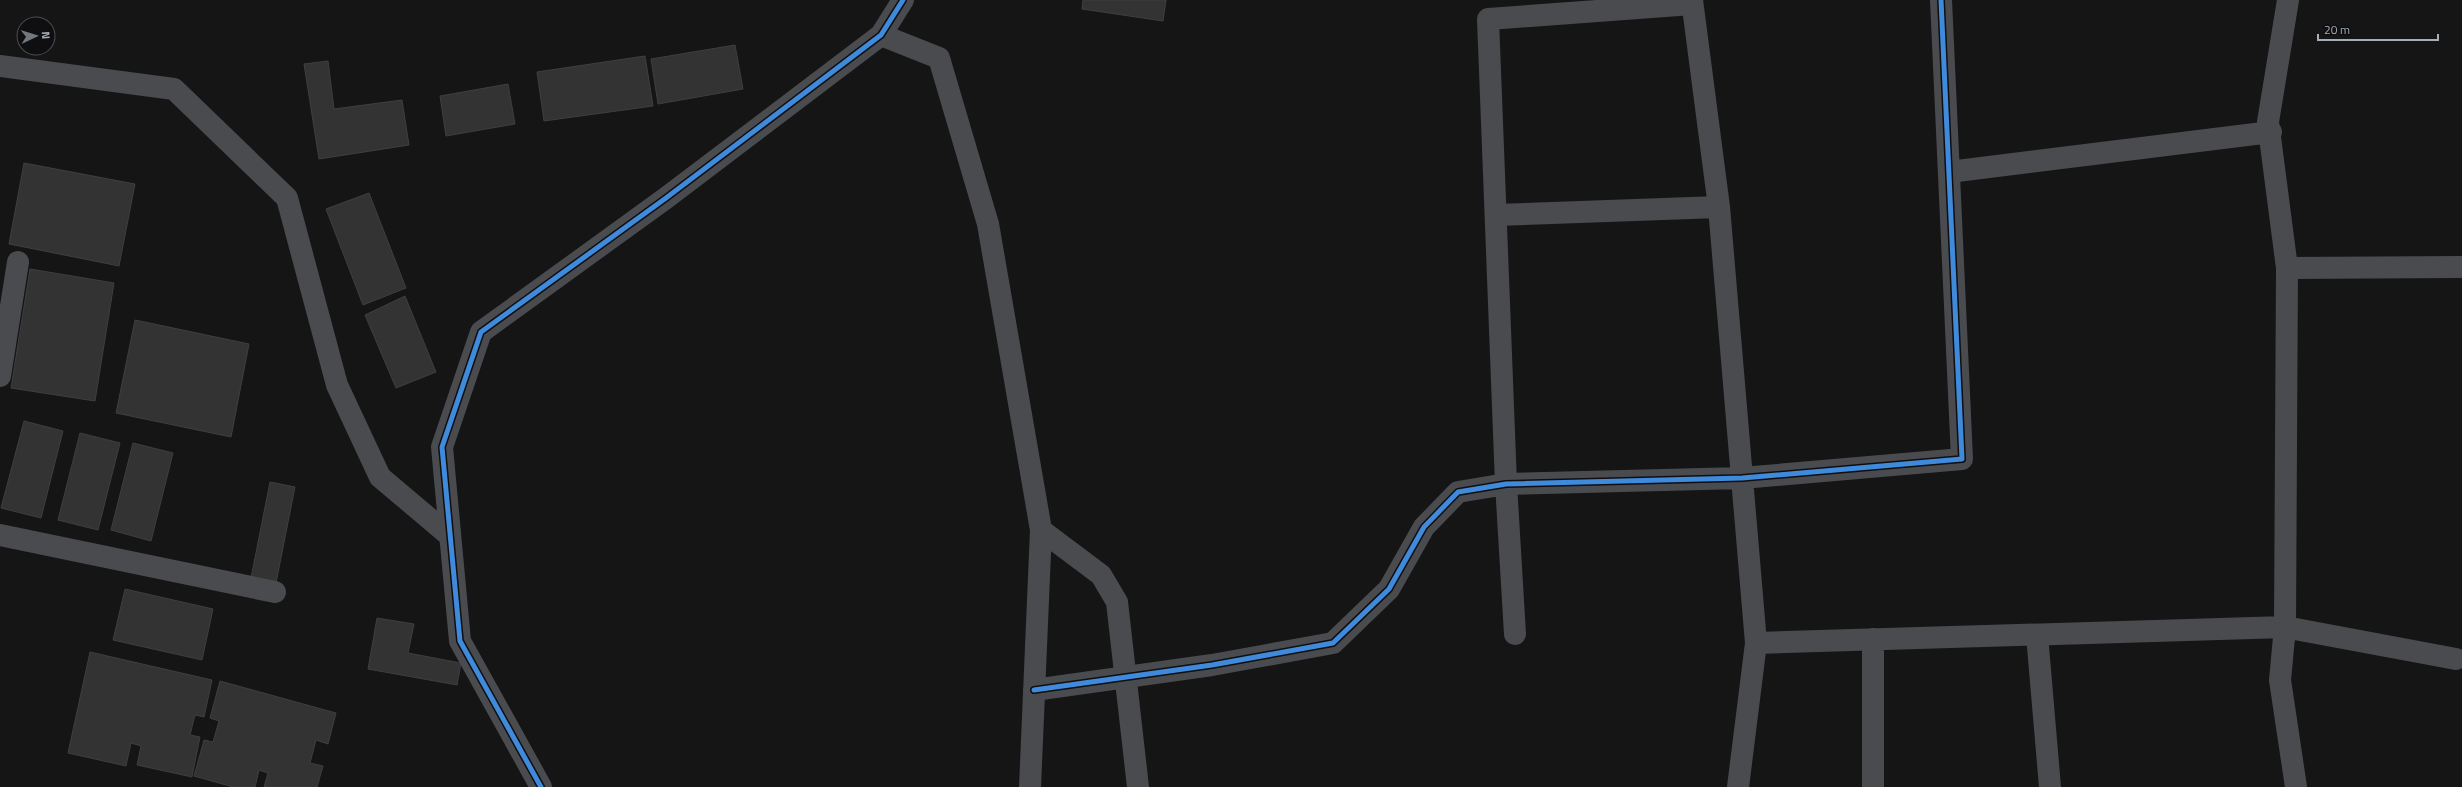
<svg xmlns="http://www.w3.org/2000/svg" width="2462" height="787" font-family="'Titillium Web',sans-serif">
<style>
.building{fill:#333334;stroke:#3d3f41}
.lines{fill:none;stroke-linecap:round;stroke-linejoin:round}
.minor{stroke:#494b4e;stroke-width:22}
.cycleway-casing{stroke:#0f0f11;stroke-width:8}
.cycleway{stroke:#408adc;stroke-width:5}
</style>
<rect width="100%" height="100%" fill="#151515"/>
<path class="building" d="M1083 0H1166L1163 21 1082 9Z
M735 45 743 89 658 104 651 59Z
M645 56 653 106 544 121 537 72Z
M328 61 334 109 402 100 409 145 319 159 304 64Z
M508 84 515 124 446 136 440 96Z
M24 163 135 184 119 266 9 244Z
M369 193 406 288 363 305 326 209Z
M30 269 114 283 95 401 11 388Z
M405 296 436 372 396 388 365 315Z
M135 320 249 344 231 437 116 413Z
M24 421 63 431 41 518 1 508Z
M80 433 120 443 98 530 58 520Z
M133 443 173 453 151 541 111 530Z
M270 482 295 487 276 583 251 578Z
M125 589 213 609 202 660 113 640Z
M377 618 414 624 408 653 461 663 457 685 368 669Z
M90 652 212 680 204 717 195 715 190 735 200 737 192 777 137 765 141 746 131 743 126 766 68 753Z
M220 681 336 713 328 744 316 740 310 763 323 766 317 787H264L268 773 259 770 255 787H233L194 776 204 740 213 742 219 721 210 718Z"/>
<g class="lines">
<path class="minor" d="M1692 0 1719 207 1756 643 1738 787
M2288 0 2268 122 2287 268 2285 627 2280 680 2296 787
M881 35 939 58 988 224 1041 530 1030 787
M0 66 174 89 287 198 337 385 380 477 450 536
M1949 172 2271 132
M1496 215 1719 207
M2287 268 2462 267
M0 376 18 262
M1041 530 1101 575 1117 602 1138 787
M0 535 275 592
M1515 634 1506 484 1488 19 1692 4
M2037 635 2050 787
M1756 643 2285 627 2456 659
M1034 690 1212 665 1333 643 1389 589 1424 527 1458 492 1506 484 1742 478 1962 459 1941 0
M541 787 460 641 442 447 481 332 666 198 881 35 903 0
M1873 787V639"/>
<defs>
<path id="cycleway" d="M1034 690 1212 665 1333 643 1389 589 1424 527 1458 492 1506 484 1742 478 1962 459 1941 0
M541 787 460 641 442 447 481 332 666 198 881 35 903 0"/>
</defs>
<use href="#cycleway" class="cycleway-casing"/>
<use href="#cycleway" class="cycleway"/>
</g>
<g transform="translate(36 36) rotate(86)"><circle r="19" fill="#0f0f11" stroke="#4b4e53"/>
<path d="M0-3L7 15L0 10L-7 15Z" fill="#73787e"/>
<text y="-6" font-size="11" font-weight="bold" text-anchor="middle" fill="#a5adb7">N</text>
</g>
<path d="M2318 34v6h120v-6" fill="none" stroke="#a5adb7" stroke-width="2"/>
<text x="2324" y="34" font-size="12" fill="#a5adb7" stroke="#0f0f11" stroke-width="3" paint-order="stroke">20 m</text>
</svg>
